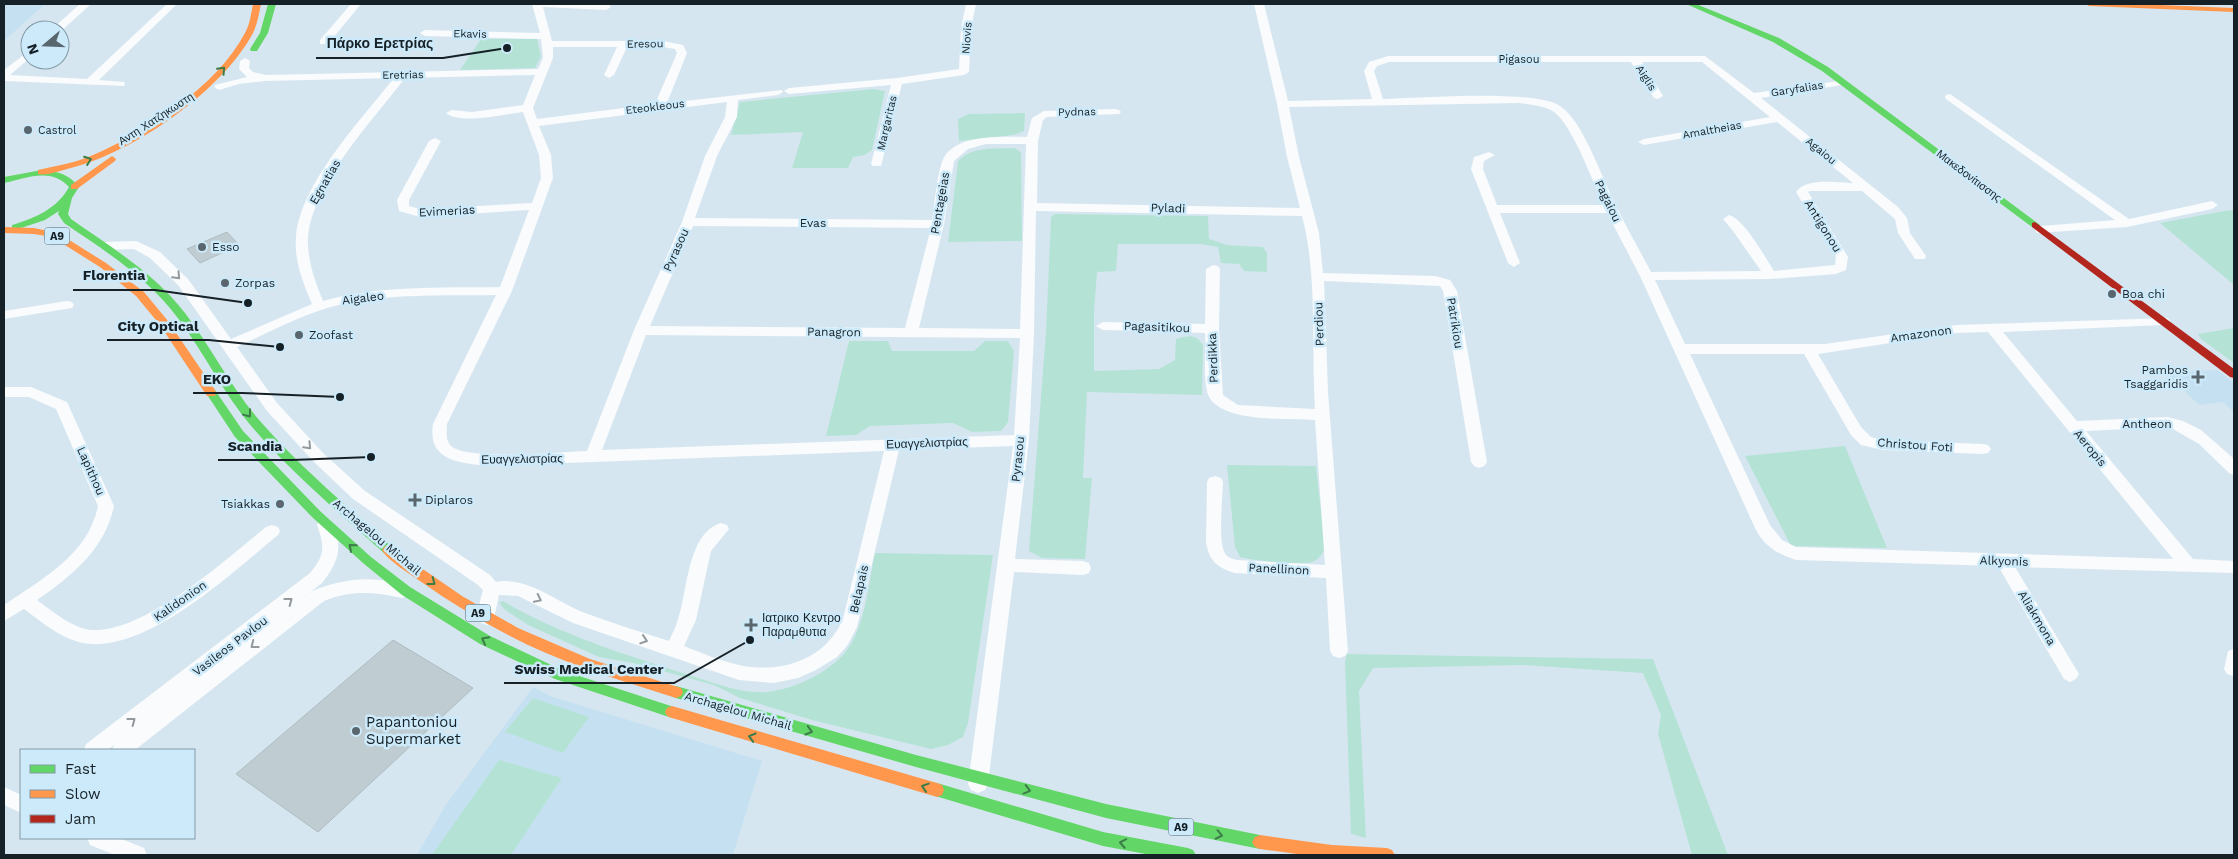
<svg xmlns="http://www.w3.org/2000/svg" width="2238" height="859" font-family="'Work Sans',sans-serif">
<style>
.built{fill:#c5e1f1}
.green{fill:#b4e3d6}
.building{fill:#bfcdd2;stroke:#aebcc0}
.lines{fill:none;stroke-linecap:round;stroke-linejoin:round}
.street{fill:#f9fbfd;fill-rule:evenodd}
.fast{fill:#63d668;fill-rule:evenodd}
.slow{fill:#ff974d;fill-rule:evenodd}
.jam{fill:#b3261e;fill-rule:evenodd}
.oneway{stroke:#3c7c48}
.oneway2{stroke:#93999d}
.poi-dot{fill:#59666d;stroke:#cceafa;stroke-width:2}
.labels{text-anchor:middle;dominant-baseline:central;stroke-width:5;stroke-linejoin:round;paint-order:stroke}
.far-street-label{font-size:11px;fill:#162127;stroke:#cceafa}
.far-poi-label{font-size:11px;fill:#162127;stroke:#cceafa;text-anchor:start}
.shield{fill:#cceafa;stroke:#4d5d66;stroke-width:1}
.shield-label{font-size:11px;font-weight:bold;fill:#162127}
.street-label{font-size:12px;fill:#162127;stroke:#cceafa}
.poi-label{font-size:12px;fill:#162127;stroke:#cceafa;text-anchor:start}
.near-poi-label{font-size:15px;fill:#162127;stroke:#cceafa;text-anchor:start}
.leader{fill:none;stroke:#162127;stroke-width:2}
.callout-dot{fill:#162127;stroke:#cceafa;stroke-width:2}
.callout-label{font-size:14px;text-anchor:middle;font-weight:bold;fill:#162127;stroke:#cceafa;stroke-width:5;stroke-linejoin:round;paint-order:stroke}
</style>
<rect width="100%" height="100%" fill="#d6e6f0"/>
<path class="built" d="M4 4H45L4 41Z
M2217 370 2234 383V412L2223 402 2199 405 2166 373Z
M533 687 553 697 762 761 733 855H417L445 806Z"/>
<path class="green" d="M481 39H537L541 56 535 68 460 70Z
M873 89 885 91 872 150 865 155 853 157 848 168H792L803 132 731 135 740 102Z
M1025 113 1024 131 1013 135 959 141 958 119 969 114Z
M1015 148 1021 153 1022 241 948 242 958 161C972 146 995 149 1015 148Z
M2234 210V285L2160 223 2224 211Z
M1055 214 1208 216 1209 239 1227 245 1263 247 1267 253V272L1244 271 1239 264 1221 263 1218 247 1201 244H1118L1116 271 1097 272 1094 312V371L1159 369 1175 360 1176 339C1188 336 1195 333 1203 345L1202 395 1087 392 1083 478H1092L1085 559 1042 558 1029 551 1046 332 1051 217Z
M2234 328V363L2201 339 2198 334Z
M849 341H888L892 351H974L985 341H1008L1014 351 1008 422 1001 431 972 432 953 423 870 426 856 435 826 436Z
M1845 446 1887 548 1791 546 1745 456Z
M1227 465 1316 466 1325 548C1322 554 1319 560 1312 562 1297 565 1254 561 1240 557L1235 547Z
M875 553 993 555 968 723 963 737 948 745 931 749 812 720 740 698 714 685 633 663 599 657 528 625 504 609 499 602 503 601C559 634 624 654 686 674 712 682 740 694 767 692 794 689 823 675 842 656 865 632 868 585 875 553Z
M1347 654 1653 659 1728 855H1692L1658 734 1661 715 1643 673 1523 665 1373 668 1359 691 1366 838 1351 834 1345 662Z
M533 698 589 717 563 753 505 732Z
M499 760 562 778 511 855H432Z"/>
<path class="building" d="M227 232 239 245 200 263 187 249Z
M393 640 473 688 318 832 236 774Z"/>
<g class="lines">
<path class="street" d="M80 4H91L60 32V30H51Z
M167 4H177L99 80 124 82 125 84 124 86 4 81V70L30 50V58L10 75 87 79Z
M351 4H361L328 44H320V40Z
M532 4H599L609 5 611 7 606 10 543 7 552 41H663L683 45 687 53 667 103 782 90 783 92 778 95 738 100 737 117 717 156 695 218 932 220C935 202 936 180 942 162 952 133 1003 137 1027 137L1032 118 1044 111 1115 109 1119 110 1121 112 1119 114 1047 117 1043 120 1038 141 1037 203 1300 208 1287 157 1277 104 1254 4H1264L1288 101 1372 99 1364 71 1369 62 1388 56H1705L1754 93 1846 80 1847 82 1846 84 1842 85 1761 98 1898 207 1907 218 1910 233 1926 256 1925 259H1915L1898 233 1895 219 1862 191H1810L1808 192 1848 257 1846 270 1836 274 1770 279 1655 280 1685 344H1825L1956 325 2168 318 2170 321 2163 325 2003 332 2077 421 2167 417 2183 421 2201 430 2232 457 2234 460V475L2229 473 2199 444 2173 429 2167 427 2086 431 2193 559 2234 561V573L2015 567 2079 674 2076 679 2070 682 2064 679 1998 566 1796 560C1777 554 1764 546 1755 528L1640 276 1607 213H1500L1520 263 1514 267 1508 263 1471 169 1474 157 1489 152 1495 155 1484 161 1483 169 1497 205H1603C1593 182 1573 126 1554 112 1545 105 1531 105 1520 103L1289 107 1299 157 1319 233 1323 273 1435 276 1450 280 1457 291 1487 462 1484 466 1479 468 1474 466 1471 462 1443 291 1440 286 1324 281 1328 392 1348 651 1345 656 1339 658 1333 656 1330 651 1326 578 1234 573C1217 567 1209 561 1206 542L1207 482 1209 478 1215 476 1221 478 1223 482C1223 497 1217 544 1226 555 1229 558 1233 559 1237 560L1325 565 1315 420C1290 418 1213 424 1207 391 1203 373 1206 352 1205 333L1103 330 1096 326 1103 322 1205 324 1206 269 1213 265 1218 266 1220 269 1219 329 1223 395 1238 405 1315 409C1311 347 1318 276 1302 216L1036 211 1034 334 1029 440 1015 559 1083 561 1089 563 1091 568 1089 573 1083 575 1014 572 988 784 985 790 978 793 971 790 968 784 1013 446 899 450 857 627 847 646 837 657 816 670 798 678 774 683 739 680 573 623 518 596 499 595 493 623 487 625 481 623C476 613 480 601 483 590L478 585 353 499 314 462 267 411 178 285 150 258 134 249 104 250 98 246 104 242 136 241 160 252 188 279 231 339 312 304C303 283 294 261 296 237 300 184 361 120 394 78L265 81 239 84 219 90 214 87 215 85 247 77 239 69 240 61 245 58 250 61 249 68 253 72 266 75 538 69 543 58 541 39 425 36 420 33 425 30 540 33ZM553 47H617L604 75 609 78 614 75 627 47H663L675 49 677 53 655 104 537 119 533 108 553 58ZM1389 62H1631L1654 98 1658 99 1663 96 1642 62H1702L1770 117 1644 139 1638 142 1644 145 1777 122 1853 183C1837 183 1807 177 1796 192L1836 257 1835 265 1774 271C1765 257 1744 219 1729 215L1723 219 1733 231 1761 271 1651 272C1640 251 1628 230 1617 208 1604 183 1583 120 1560 106 1534 89 1419 98 1383 99L1374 71 1377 66ZM535 75 523 105 472 112 452 110 446 113C459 125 506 114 523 112L539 155 541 178 532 203 420 209 409 206V200L441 141 435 138 429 141 397 200 399 211 420 217 529 210 500 287C441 288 381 285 323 301 315 281 307 260 308 238 312 184 373 120 405 78ZM727 102 725 117 705 156 682 222 634 330 587 451C560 452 469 461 451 446 445 440 447 431 447 424L512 291 553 178 551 155 539 126ZM986 144H1026L1020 329 919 328 944 224 954 161 968 149ZM693 226 931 228 905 328 650 326ZM496 295 433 424C427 462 461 463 490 466L884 451 843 619C826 660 780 674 739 665 720 661 702 653 684 646L696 620 711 551 729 529 727 525 721 523C687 533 688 591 678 619 676 627 672 634 669 641 641 632 612 623 585 613 557 602 527 576 496 582L490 575 365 491 324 454 277 403 237 347C270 332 304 313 339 305 391 293 444 296 496 295ZM1988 332 2173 559 1796 547 1782 540 1770 525 1690 354H1804L1851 435 1861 445 1883 450 1983 454 1988 453 1991 449 1988 445 1983 444 1883 440 1871 437 1861 427 1818 354 1956 333ZM646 335 1020 338 1014 435 602 450Z
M966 4H976L971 28 969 72 964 75 902 84 881 166H873L871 164 891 85 789 94 784 91 789 88 897 78 959 69 961 28Z
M1950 94 2129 219 2212 201 2218 205 2212 209 2127 227 2037 233 2035 230 2037 227 2041 226 2115 220 1946 99 1945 97 1946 95Z
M67 301 72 302 74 305 72 308 4 319V311Z
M4 387H31L67 402 114 506C105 549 72 576 37 600 52 611 72 628 91 630 145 633 225 560 266 527L272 525 278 527 280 531 278 535C233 572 152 648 91 644 66 643 43 623 24 609L4 621V605C42 579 88 555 98 506L56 409 29 397H4Z
M325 519 331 521C344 545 339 562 322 583L198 680 312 591C344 578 375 575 408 586L410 591 408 596 402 598C374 592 351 590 324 601L135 750H112L114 745 107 750H84L86 744 310 573C325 555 325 547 317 525L319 521Z
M2234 649V676L2227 674 2224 669 2228 651Z
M4 787 21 795V813L4 805Z
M87 838H119L144 848 147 855H115L90 845Z"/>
<path class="fast" d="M268 4H276L268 33 257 51H251L250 49 260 33Z
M1686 4H1696L1779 38 1828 67 2040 225 2038 227H2032L1822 71 1773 42Z
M42 170C57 171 69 174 79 187L72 198 68 214 71 219C111 247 154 273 185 313 212 348 231 388 260 421 300 467 347 506 392 547L394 550 392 553H384C339 513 292 473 252 427 223 393 204 352 177 317 147 277 105 251 64 223L58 214 59 211 45 220 15 230 12 229V225C35 218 57 209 69 187 51 167 26 178 4 183V177Z
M211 389 215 390 243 431 320 511 371 557 410 587 490 636 564 671 677 708 679 712 677 716 672 718 555 679 480 644 402 595 363 563 312 517 235 437 206 393Z
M676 686 916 755 1106 804 1260 835 1265 837 1268 842 1265 847 1260 849 1106 818 916 767 676 698 671 696 669 692 671 688Z
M937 783 1103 832 1188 848 1193 850 1196 855H1151L1103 846 932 795 930 790 932 785Z"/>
<path class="slow" d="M253 4H261C259 14 257 25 253 33 222 91 134 152 71 168 62 170 48 176 38 174V170C56 166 75 163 93 155 147 132 217 86 245 33 250 24 251 14 253 4Z
M2085 4H2136L2234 8V12L2089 6Z
M112 156 116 159 115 161 77 189H71V185Z
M4 227 34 228 58 233 106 263 144 292 168 321 215 390 216 393 215 396H207L160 325 136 296 100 267 52 237 34 234 4 233Z
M388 545 462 596 518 628 590 659 681 688 683 692 681 696 676 698C632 684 588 671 546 653 502 634 460 609 420 581 410 574 387 560 382 550L384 547Z
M672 706 937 783 942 785 944 790 942 795 937 797 672 718 667 716 665 712 667 708Z
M1260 835 1332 845 1387 848 1392 850 1395 855H1304L1260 849 1255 847 1252 842 1255 837Z"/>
<path class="jam" d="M2035 222 2234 369V378L2230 377 2032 227V223Z"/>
</g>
<defs><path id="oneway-chevron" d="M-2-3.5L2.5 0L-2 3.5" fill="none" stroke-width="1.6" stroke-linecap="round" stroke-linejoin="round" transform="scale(1.25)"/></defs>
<g class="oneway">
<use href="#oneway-chevron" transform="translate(222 70) rotate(-47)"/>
<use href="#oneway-chevron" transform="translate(88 160) rotate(-20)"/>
<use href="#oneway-chevron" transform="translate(248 414) rotate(53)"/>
<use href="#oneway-chevron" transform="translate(352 547) rotate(-139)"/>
<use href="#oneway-chevron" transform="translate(432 582) rotate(37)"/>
<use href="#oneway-chevron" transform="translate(485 640) rotate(-152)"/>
<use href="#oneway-chevron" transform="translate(809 731) rotate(16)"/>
<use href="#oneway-chevron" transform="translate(752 737) rotate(-164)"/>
<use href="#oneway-chevron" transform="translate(925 787) rotate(-162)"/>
<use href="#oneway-chevron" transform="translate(1027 790) rotate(15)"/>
<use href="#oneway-chevron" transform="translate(1219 835) rotate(12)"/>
<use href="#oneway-chevron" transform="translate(1123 843) rotate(-169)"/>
</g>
<g class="oneway2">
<use href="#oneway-chevron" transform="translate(177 276) rotate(47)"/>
<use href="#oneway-chevron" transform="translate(308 446) rotate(46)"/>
<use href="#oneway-chevron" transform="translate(538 599) rotate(26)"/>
<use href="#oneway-chevron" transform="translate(289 601) rotate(-37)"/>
<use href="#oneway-chevron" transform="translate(644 640) rotate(18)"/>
<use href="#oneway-chevron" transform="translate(254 645) rotate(142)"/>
<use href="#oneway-chevron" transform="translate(132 721) rotate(-37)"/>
</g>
<g class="poi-dot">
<circle cx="28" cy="130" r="5"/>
<circle cx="202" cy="247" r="5"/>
<circle cx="225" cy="283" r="5"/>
<circle cx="2112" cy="294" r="5"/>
<circle cx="299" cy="335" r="5"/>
<path d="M2195.5 369.5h5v5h5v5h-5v5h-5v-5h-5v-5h5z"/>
<path d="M412.5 492.5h5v5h5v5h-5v5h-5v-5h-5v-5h5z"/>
<circle cx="280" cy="504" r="5"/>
<path d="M748.5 617.5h5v5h5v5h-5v5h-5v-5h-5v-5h5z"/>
<circle cx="356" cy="731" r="5"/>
</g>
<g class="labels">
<g class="far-street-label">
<text transform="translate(470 34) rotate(1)">Ekavis</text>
<text transform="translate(967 38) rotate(-86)">Niovis</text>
<text transform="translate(645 44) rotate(-1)">Eresou</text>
<text x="1519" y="59">Pigasou</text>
<text transform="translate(403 75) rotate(-1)">Eretrias</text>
<text transform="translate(1646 78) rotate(58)">Aiglis</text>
<text transform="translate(1797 89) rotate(-9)">Garyfalias</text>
<text transform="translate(655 107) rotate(-7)">Eteokleous</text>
<text transform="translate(1077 112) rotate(-1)">Pydnas</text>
<text transform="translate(156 119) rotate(-33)">Αντη Χατζηκωστη</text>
<text transform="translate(887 123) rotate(-77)">Margaritas</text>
<text transform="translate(1712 130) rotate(-10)">Amaltheias</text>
<text transform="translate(1821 151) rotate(39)">Agaiou</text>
<text transform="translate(1969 176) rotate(37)">Μακεδονίτισσης</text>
</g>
<g class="far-poi-label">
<text x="38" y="130">Castrol</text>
</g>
<g class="shield">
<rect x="44.5" y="227.5" width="25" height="17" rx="4"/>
<rect x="465.5" y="604.5" width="25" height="17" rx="4"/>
<rect x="1168.5" y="818.5" width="25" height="17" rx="4"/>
</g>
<g class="shield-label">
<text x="57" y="236">A9</text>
<text x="478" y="613">A9</text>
<text x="1181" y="827">A9</text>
</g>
<g class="street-label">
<text transform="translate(325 182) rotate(-60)">Egnatias</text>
<text transform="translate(1608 201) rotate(64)">Pagaiou</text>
<text transform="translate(940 203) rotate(-80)">Pentageias</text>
<text transform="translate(1168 208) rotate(2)">Pyladi</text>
<text transform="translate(447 211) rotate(-3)">Evimerias</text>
<text x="813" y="223">Evas</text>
<text transform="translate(1823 226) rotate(58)">Antigonou</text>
<text transform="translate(676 250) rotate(-66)">Pyrasou</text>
<text transform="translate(363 298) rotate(-7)">Aigaleo</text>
<text transform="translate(1455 323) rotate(81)">Patrikiou</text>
<text transform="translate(1319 324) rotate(-92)">Perdiou</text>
<text transform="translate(1157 327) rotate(2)">Pagasitikou</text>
<text transform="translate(834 332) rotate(1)">Panagron</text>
<text transform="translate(1921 334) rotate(-8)">Amazonon</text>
<text transform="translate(1213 358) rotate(-92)">Perdikka</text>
<text x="2147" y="424">Antheon</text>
<text transform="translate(927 443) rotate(-2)">Ευαγγελιστρίας</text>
<text transform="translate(1915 445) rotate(4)">Christou Foti</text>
<text transform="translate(2090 448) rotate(50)">Aeropis</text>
<text transform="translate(522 459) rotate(-1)">Ευαγγελιστρίας</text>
<text transform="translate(1018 459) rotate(-84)">Pyrasou</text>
<text transform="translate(91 471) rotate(66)">Lapithou</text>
<text transform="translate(377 537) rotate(40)">Archagelou Michail</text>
<text transform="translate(2004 561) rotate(2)">Alkyonis</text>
<text transform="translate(1279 569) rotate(3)">Panellinon</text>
<text transform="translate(859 589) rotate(-77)">Belapais</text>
<text transform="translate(180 601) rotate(-35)">Kalidonion</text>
<text transform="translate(2037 618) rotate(59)">Aliakmona</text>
<text transform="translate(230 646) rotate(-37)">Vasileos Pavlou</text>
<text transform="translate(738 711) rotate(16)">Archagelou Michail</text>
</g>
<g class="poi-label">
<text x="212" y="247">Esso</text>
<text x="235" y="283">Zorpas</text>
<text x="2122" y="294">Boa chi</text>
<text x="309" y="335">Zoofast</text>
<text x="2188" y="370" text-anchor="end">Pambos<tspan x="2188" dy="14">Tsaggaridis</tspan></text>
<text x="425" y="500">Diplaros</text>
<text x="270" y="504" text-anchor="end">Tsiakkas</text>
<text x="762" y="618">Ιατρικο Κεντρο<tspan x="762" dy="14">Παραμθυτια</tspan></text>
</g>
<g class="near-poi-label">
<text x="366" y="722">Papantoniou<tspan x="366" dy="17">Supermarket</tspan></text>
</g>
</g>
<path class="leader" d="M507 48L443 58H316M248 303L155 290H73M280 347L209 340H107M340 397L242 393H193M371 457L292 460H218M750 640L674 683H504"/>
<g class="callout-dot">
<circle cx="507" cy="48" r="5"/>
<circle cx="248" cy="303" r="5"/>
<circle cx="280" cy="347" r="5"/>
<circle cx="340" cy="397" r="5"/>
<circle cx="371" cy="457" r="5"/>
<circle cx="750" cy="640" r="5"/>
</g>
<g class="callout-label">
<text x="380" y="48">Πάρκο Ερετρίας</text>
<text x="114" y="280">Florentia</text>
<text x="158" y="331">City Optical</text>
<text x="217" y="384">EKO</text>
<text x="255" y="451">Scandia</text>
<text x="589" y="674">Swiss Medical Center</text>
</g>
<rect width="2238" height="859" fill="none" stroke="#162127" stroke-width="10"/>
<rect x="20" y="749" width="175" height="90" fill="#cceafa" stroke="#839aa6"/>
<rect x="30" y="765" width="25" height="8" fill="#63d668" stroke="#839aa6"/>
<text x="65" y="774" font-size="15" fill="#162127">Fast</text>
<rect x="30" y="790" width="25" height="8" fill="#ff974d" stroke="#839aa6"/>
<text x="65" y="799" font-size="15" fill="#162127">Slow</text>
<rect x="30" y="815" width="25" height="8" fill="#b3261e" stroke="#839aa6"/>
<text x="65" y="824" font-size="15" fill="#162127">Jam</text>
<g transform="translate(45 45) rotate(251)"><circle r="24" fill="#cceafa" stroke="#839aa6"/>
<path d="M0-4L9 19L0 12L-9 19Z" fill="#59666d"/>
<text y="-8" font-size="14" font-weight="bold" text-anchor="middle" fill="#162127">N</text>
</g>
</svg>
